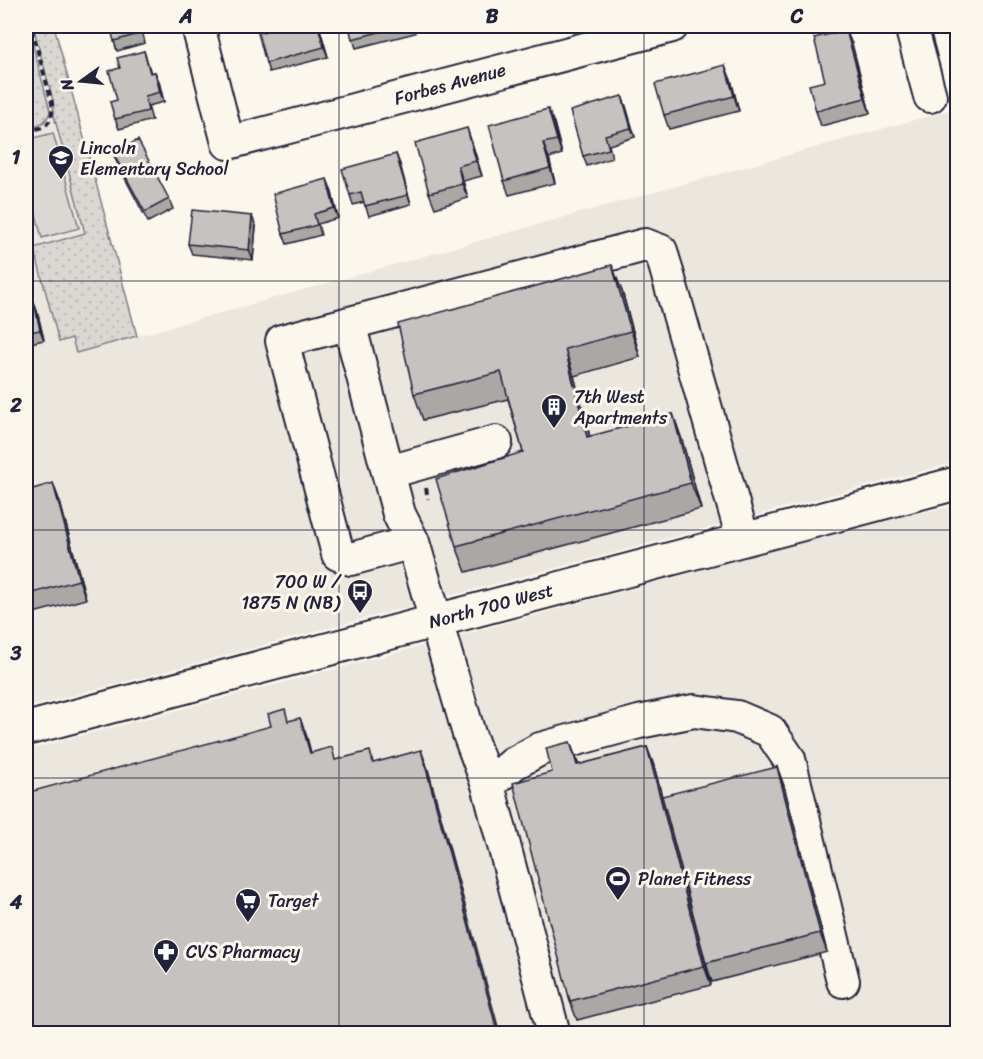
<svg xmlns="http://www.w3.org/2000/svg" width="983" height="1059" font-family="Sriracha,sans-serif">
<style>
.built{fill:#ebe7df}
.grass{fill:url(#grass-dots);stroke:#7e7d87;stroke-width:1.5}
.garden{fill:#dbd8d3;stroke:#7e7d87;stroke-width:1.5}
.lines{fill:none;stroke-linecap:round;stroke-linejoin:round}
.minor-casing{stroke:#22223b;stroke-width:36}
.path{stroke:#22223b;stroke-width:4;stroke-dasharray:6 4.5;stroke-linecap:butt}
.minor{stroke:#fbf7ec;stroke-width:32}
.wall{fill:#aaa7a5;stroke:#22223b;stroke-width:1.5}
.shaded-wall{fill:#8b8886;stroke:#22223b;stroke-width:1.5}
.building{fill:#c6c2c0;stroke:#22223b;stroke-width:1.5}
.grid{fill:none;stroke:#22223b;stroke-width:1.5;stroke-opacity:0.55}
.labels{text-anchor:middle;dominant-baseline:central;stroke-width:6;stroke-linejoin:round;paint-order:stroke}
.street-label{font-size:18px;fill:#22223b;stroke:#fbf7ec}
.poi-label{font-size:18px;fill:#22223b;stroke:#fbf7ec;text-anchor:start}
.neatline{fill:none;stroke:#22223b;stroke-width:2}
.grid-label{font-size:20px;text-anchor:middle;font-weight:bold;fill:#22223b}
</style>
<defs>
<pattern id="grass-dots" width="8" height="8" patternUnits="userSpaceOnUse" patternTransform="scale(1.5)"><rect width="8" height="8" fill="#dbd8d3"/><path d="M2 2h.1M6 6h.1" fill="none" stroke="#bcb9b6" stroke-width="1.8" stroke-linecap="round"/></pattern>
</defs>
<rect width="100%" height="100%" fill="#fbf7ec"/>
<filter id="ink" filterUnits="userSpaceOnUse"><feTurbulence type="fractalNoise" baseFrequency=".0167" numOctaves="2"/><feDisplacementMap in="SourceGraphic" scale="12" xChannelSelector="R" yChannelSelector="G"/><feConvolveMatrix kernelMatrix="1 2 1 2 8 2 1 2 1" color-interpolation-filters="sRGB"/></filter>
<g filter="url(#ink)">
<path class="built" d="M26 26H54L137 336 957 108V462L26 708Z
M957 505V1033L26 1034V750L395 653 887 520Z"/>
<path class="grass" d="M26 26H28L50 111C47 124 37 126 26 130Z
M33 26H54L137 336 76 353 72 338 59 342 34 248 85 233 54 116 53 100Z"/>
<path class="garden" d="M53 133 79 228 42 238 26 175V140Z"/>
<g class="lines">
<defs>
<path id="minor" d="M198 26 228 143 672 26
M911 26 930 96
M349 323 399 514 413 542
M389 472 496 442
M26 729 958 483
M488 785 513 764 540 749 639 722 694 711 737 717 770 731 789 759 843 981
M554 1034 488 785 469 734 413 542 351 559 338 554 282 341 645 245 661 251 743 539"/>
</defs>
<use href="#minor" class="minor-casing"/>
<path class="path" d="M26 132C45 127 54 125 52 103L31 26
M426 488 428 499"/>
<use href="#minor" class="minor"/>
</g>
<path class="wall" d="M141 26 145 43 117 51 114 41Z
M319 26 328 57 269 72 266 63Z
M349 26H413L415 33 356 48Z
M428 26H445L429 30Z
M852 44 870 113 821 126 816 111Z
M144 51 151 73 155 72 164 102 148 106 152 120 119 129 115 119 120 68Z
M731 80 739 111 669 129 664 115Z
M622 96 635 137 609 145 612 158 587 166 583 156Z
M554 123 562 154 549 158 555 183 509 195 504 181Z
M472 143 482 176 463 181 468 198 435 208 429 193Z
M113 153 169 199 173 209 148 222 117 163Z
M396 154 411 204 369 216 364 202 353 205 350 195Z
M331 189 338 218 318 224 321 235 287 244 283 234Z
M256 226 253 260 192 254 188 244Z
M622 291 640 357 574 376 590 437 673 414 682 440 701 509 466 572 456 546 523 452 508 399 423 420 414 394Z
M26 303 37 311 44 340 26 344Z
M26 491 60 502 86 599 26 615Z
M647 747 654 766 711 985 577 1020 570 1001 552 772 577 760 578 765Z
M777 767 784 786 827 952 712 982 706 963Z"/>
<path class="shaded-wall" d="M318 26H319L328 57 324 47Z
M846 30 852 44 870 113 865 98Z
M725 65 731 80 739 111 734 96Z
M155 72 159 81 164 102 160 92Z
M622 96 626 106 635 137 631 128Z
M548 109 554 123 562 154 557 140Z
M467 128 472 143 482 176 476 161Z
M543 143 549 158 555 183 550 168Z
M396 154 400 164 411 204 408 195Z
M458 166 463 181 468 198 462 184Z
M327 179 331 189 338 218 334 208Z
M252 216 256 226 253 260 249 250Z
M612 265 622 291 640 357 631 331Z
M34 302 37 311 44 340 40 330Z
M565 349 574 376 597 464 587 437Z
M673 414 682 440 701 509 691 483Z
M53 483 60 502 86 599 79 580Z
M300 718 307 737 316 772 310 753Z
M570 742 577 760 584 784 577 765Z
M647 747 654 766 711 985 704 966Z
M421 750 428 769 500 1034H498Z
M777 767 784 786 827 952 820 933Z"/>
<path class="building" d="M110 26H140L142 33 114 41Z
M286 26H318L324 47 266 63 258 33Z
M349 26H402L352 39Z
M846 30 865 98 816 111 809 85 825 81 814 38Z
M144 51 150 73 155 72 160 92 145 96 148 111 115 119 110 102 117 100 109 71 120 68 117 58Z
M725 65 734 96 664 115 655 84Z
M622 96 631 128 605 135 609 149 583 156 570 111Z
M548 109 557 140 543 143 550 168 504 181 489 125Z
M467 128 476 161 458 166 462 184 429 193 415 143Z
M138 140 169 199 145 212 113 153Z
M396 154 408 195 365 206 361 192 350 195 342 169Z
M327 179 334 208 314 214 317 225 283 234 273 194Z
M192 210 252 216 249 250 188 244Z
M612 265 631 331 565 349 587 437 673 414 691 483 456 546 436 479 523 452 501 372 414 394 398 324Z
M34 302 40 330 26 333V303Z
M53 483 79 580 26 595V491Z
M285 709 288 721 300 718 310 753 332 747 335 760 370 751 373 763 421 750 498 1034H26V793L271 726 268 714Z
M570 742 577 765 647 747 704 966 570 1001 513 783 552 772 546 748Z
M777 767 820 933 706 963 662 796Z"/>
</g>
<path class="grid" d="M339 26V1034M644 26V1034M26 281H958M26 530H958M26 778H958"/>
<defs>
<symbol id="school-pin" viewBox="-11 -11 22 30"><path d="M0 17L-7.5 6A9.5 9.5 0 1 1 7.5 6Z" fill="#22223b" stroke="#fbf7ec"/><path d="M0-5L7-2L0 1L-7-2ZM-4 1L0 2.5L4 1V4Q0 6-4 4Z" fill="#fff"/></symbol>
<symbol id="building-pin" viewBox="-11 -11 22 30"><path d="M0 17L-7.5 6A9.5 9.5 0 1 1 7.5 6Z" fill="#22223b" stroke="#fbf7ec"/><path d="M-4-6H4V6H1V3H-1V6H-4ZM-2.5-4.3h1.7v1.8h-1.7ZM.8-4.3h1.7v1.8H.8ZM-2.5-1h1.7V.8h-1.7ZM.8-1h1.7V.8H.8Z" fill="#fff"/></symbol>
<symbol id="bus-pin" viewBox="-11 -11 22 30"><path d="M0 17L-7.5 6A9.5 9.5 0 1 1 7.5 6Z" fill="#22223b" stroke="#fbf7ec"/><path d="M-5-6H5V4H4V6H2V4H-2V6H-4V4H-5ZM-3.5-4V0h7V-4ZM-3.5 1.2v1.5H-2V1.2ZM2 1.2v1.5H3.5V1.2Z" fill="#fff"/></symbol>
<symbol id="stadium-pin" viewBox="-11 -11 22 30"><path d="M0 17L-7.5 6A9.5 9.5 0 1 1 7.5 6Z" fill="#22223b" stroke="#fbf7ec"/><path d="M0-5a6.5 5 0 1 0 0 10a6.5 5 0 1 0 0-10ZM-3.5-1.8h7v3.6h-7Z" fill="#fff"/></symbol>
<symbol id="supermarket-pin" viewBox="-11 -11 22 30"><path d="M0 17L-7.5 6A9.5 9.5 0 1 1 7.5 6Z" fill="#22223b" stroke="#fbf7ec"/><path d="M-6-5.5h2.5l.6 2H6L4.5 2H-2.5L-4.4-4H-6ZM-1.5 3.2a1.3 1.3 0 1 0 .1 0ZM3 3.2a1.3 1.3 0 1 0 .1 0Z" fill="#fff"/></symbol>
<symbol id="pharmacy-pin" viewBox="-11 -11 22 30"><path d="M0 17L-7.5 6A9.5 9.5 0 1 1 7.5 6Z" fill="#22223b" stroke="#fbf7ec"/><path d="M-2-6h4v4h4v4h-4v4h-4v-4h-4v-4h4Z" fill="#fff"/></symbol>
</defs>
<g fill-rule="evenodd">
<use href="#school-pin" x="46" y="143" width="30" height="40"/>
<use href="#building-pin" x="539" y="392" width="30" height="40"/>
<use href="#bus-pin" x="345" y="577" width="30" height="40"/>
<use href="#stadium-pin" x="603" y="864" width="30" height="40"/>
<use href="#supermarket-pin" x="233" y="886" width="30" height="40"/>
<use href="#pharmacy-pin" x="151" y="937" width="30" height="40"/>
</g>
<g class="labels">
<g class="street-label">
<text transform="translate(450 84) rotate(-15)">Forbes Avenue</text>
<text transform="translate(491 606) rotate(-15)">North 700 West</text>
</g>
<g class="poi-label">
<text x="80" y="148">Lincoln<tspan x="80" dy="21">Elementary School</tspan></text>
<text x="574" y="397">7th West<tspan x="574" dy="21">Apartments</tspan></text>
<text x="340" y="582" text-anchor="end">700 W /<tspan x="340" dy="21">1875 N (NB)</tspan></text>
<text x="638" y="879">Planet Fitness</text>
<text x="268" y="901">Target</text>
<text x="186" y="952">CVS Pharmacy</text>
</g>
</g>
<rect width="983" height="1059" fill="none" stroke="#fbf7ec" stroke-width="66"/>
<g transform="translate(81 81) rotate(255)" stroke="#fbf7ec" stroke-width="4.5" paint-order="stroke">
<path d="M0-4.5L10 22L0 15L-10 22Z" fill="#22223b"/>
<text y="-9" font-size="16" font-weight="bold" text-anchor="middle" fill="#22223b">N</text>
</g>
<rect x="33" y="33" width="917" height="993" class="neatline"/>
<g class="grid-label">
<text x="186" y="23">A</text>
<text x="492" y="23">B</text>
<text x="797" y="23">C</text>
<text x="16" y="164">1</text>
<text x="16" y="412">2</text>
<text x="16" y="660">3</text>
<text x="16" y="909">4</text>
</g>
</svg>
